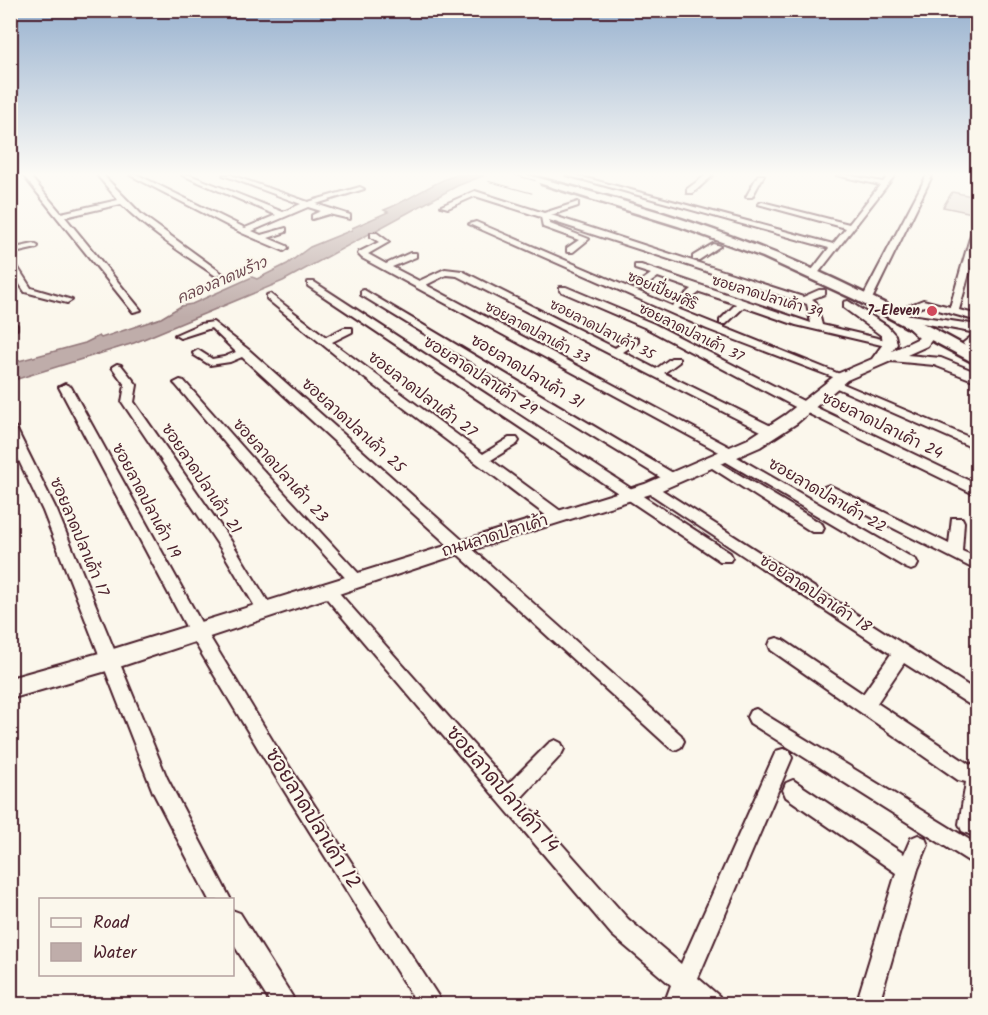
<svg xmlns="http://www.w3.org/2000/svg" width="988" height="1015" font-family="Kalam,'Playpen Sans Thai',sans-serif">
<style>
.green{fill:#e2d7d0;stroke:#967b7e;stroke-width:1.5}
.water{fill:#bfadaa;stroke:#907477;stroke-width:1.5}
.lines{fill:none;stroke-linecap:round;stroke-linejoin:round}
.canal{fill:#bfadaa;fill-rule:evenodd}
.street-casing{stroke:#4a1f2b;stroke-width:4}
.secondary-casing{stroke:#4a1f2b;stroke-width:4}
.primary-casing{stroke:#4a1f2b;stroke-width:5}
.street{fill:#fbf7ec;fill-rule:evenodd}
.secondary{fill:#fbf7ec;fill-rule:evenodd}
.primary{fill:#fbf7ec;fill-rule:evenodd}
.primary-bridge-casing{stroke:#4a1f2b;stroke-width:14;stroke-linecap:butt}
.primary-bridge{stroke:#fbf7ec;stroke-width:12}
.poi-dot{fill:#d1495b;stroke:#fbf7ec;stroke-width:2}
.labels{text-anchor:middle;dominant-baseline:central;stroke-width:4.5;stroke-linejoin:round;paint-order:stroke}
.far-street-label{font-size:14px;fill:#4a1f2b;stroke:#fbf7ec}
.far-poi-label{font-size:14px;font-weight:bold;fill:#4a1f2b;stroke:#fbf7ec;text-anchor:end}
.far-water-label{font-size:15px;font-style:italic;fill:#6d4a51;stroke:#fbf7ec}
.street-label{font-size:16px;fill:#4a1f2b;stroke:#fbf7ec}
.near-street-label{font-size:20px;fill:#4a1f2b;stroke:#fbf7ec}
</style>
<rect width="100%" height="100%" fill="#fbf7ec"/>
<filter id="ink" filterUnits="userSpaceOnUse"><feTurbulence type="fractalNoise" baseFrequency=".0167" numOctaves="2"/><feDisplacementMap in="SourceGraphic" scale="12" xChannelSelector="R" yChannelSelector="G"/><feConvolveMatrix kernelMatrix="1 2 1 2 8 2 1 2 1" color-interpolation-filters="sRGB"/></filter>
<g filter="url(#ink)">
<path class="green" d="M952 192 977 197 972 213 943 207Z"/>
<path class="water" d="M456 175H485L457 186 283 281 134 343 11 381V363L85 343 99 336 101 338 161 318 181 306 192 304 252 277 257 279 287 264 310 247 352 230V228L388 212 384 210C411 200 430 183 456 175Z"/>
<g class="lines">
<path class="canal" d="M971 175H978V177L972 176Z"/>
<defs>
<path id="street" d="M23 175H29L61 213 118 200 97 175H103L142 215 223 274 216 276C183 254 150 232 121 204L65 217 141 310 133 312Z
M130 175H138L245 228 276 215 182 175H190L283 212 301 204 223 175H231L308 202 360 187 364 189 316 204 350 215V219L329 214 312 219V215L321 211 308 207 252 231 261 235 286 228V232L268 238 287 246 288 248 284 251 242 233Z
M566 175H575L833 244 846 228 758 204 762 202 849 224 880 185 836 175H847L883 182 889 175H895L816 276 813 277 809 274 829 248Z
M706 175H713L693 193H687V189Z
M758 175H764L752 197H746Z
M927 175 932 176 872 299 864 301 862 299Z
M475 191 544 213 578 202V206L551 215 803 297 819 290H825V294L812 299 816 302 822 325 894 342 895 344 890 347 796 325 744 307 726 324H720V320L736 304 700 292 678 309 847 377 842 380 838 379 707 329 469 224 476 222 672 306 692 289 658 277 640 290H634V286L651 274 635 269V265H641L811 323 807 304 549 220 550 224 589 239 573 252H567V248L579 240 543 227 541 217 475 196 448 208 441 206Z
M978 222V241L959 310 978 315V321L924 306 899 316H893V312L923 300 950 307 974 224Z
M371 233H377L389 242 368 254 386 264 410 253H416V257L392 267 419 281 445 269 462 271 615 348 630 338H638V342L623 352 656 369 671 358H679V362L664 373 777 429 779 432 777 435H769L457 276 446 275 426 285 737 451 739 454 737 457 916 560 918 564 916 568 911 570 906 568 723 460 721 457 723 454 362 258 358 254 359 252 379 242 371 237Z
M34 244 38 246 37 248 10 254V249Z
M713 244 720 246 699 260H693V256Z
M10 260H13L31 288 72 300 67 303 25 292 10 270Z
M308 282H314L730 553 732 557 730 561H720L308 286Z
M560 287H566L654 324 809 404 978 485V496L801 410 646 328 560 291Z
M364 290 678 476 679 479 678 482H668L361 295V291Z
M270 294 326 337 344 328H352V332L332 342 483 454 509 438H517L519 441 517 444 491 460 562 512 564 516 562 520H552L350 367 267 299V295Z
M10 321 17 325V329H10Z
M213 322 249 350 681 735 684 741 681 747 675 750 669 747 242 357 230 362 210 365 194 355 193 353 198 350 212 359 224 357 236 352 211 328 180 338 175 335 200 324Z
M117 364 121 365 137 385 134 402 231 541 270 605 273 610 270 615 265 617 260 615 221 549 122 402 125 385 112 367Z
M180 380 184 381 261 468 361 576 363 580 361 584 356 586 351 584 251 474 176 385 174 383Z
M834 380 978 441V450L830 385 828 383Z
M65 384 71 387 203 626 274 743 438 996 441 1004H417L262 755 191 636 59 387Z
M10 424 16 428 57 511 167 778 231 900H209L153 792 43 511 10 442Z
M713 459 822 524 824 528 822 532H812L709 466 707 463 709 460Z
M651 483 978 692V710L904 663 877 703 970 765 978 760V838L962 831 959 824 966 782 958 780 771 650 769 645 771 640 777 638 783 640 863 694 891 654 646 491 644 488Z
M829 485 949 544 952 518H962L964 522 962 551 978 558V571L824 493 822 490 824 487Z
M327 583 332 585 508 784 549 743 555 740 561 743 564 749 561 755 521 798 628 919 681 964 776 751 783 749 790 751 792 758 698 978 719 996 722 1004H694L688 1000 687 1004H664L671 985 612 935 322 593 319 589 322 585Z
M756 709 978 845V867L750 723 747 717 750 711Z
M793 780 904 854 911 838 918 835 925 838 928 845 918 869 879 1004H856L896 873 786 797 783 790 786 783Z
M232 910 240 913 292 996 295 1004H271L232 942Z"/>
<path id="secondary" d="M848 301 887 326 895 335 897 344 892 351 919 338 901 321 904 314 978 325V362L973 361 963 343 976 333 917 322 933 338 927 346 907 355 941 358 978 373V382L934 365 891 361 847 380 797 423 760 447 657 492 465 552 110 670 10 699V678L110 650 645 484 748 439 785 415 837 374 872 359 883 344 882 336 844 308V302Z"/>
<path id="primary" d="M513 175H528C599 194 670 213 738 239 821 269 900 310 978 353V365L854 299 763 257 678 226Z"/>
</defs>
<use href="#street" class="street-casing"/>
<use href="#secondary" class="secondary-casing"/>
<use href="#primary" class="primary-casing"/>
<use href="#street" class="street"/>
<use href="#secondary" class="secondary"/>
<use href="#primary" class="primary"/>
<defs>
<path id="primary-bridge" d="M490 175 534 187"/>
</defs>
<use href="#primary-bridge" class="primary-bridge-casing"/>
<use href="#primary-bridge" class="primary-bridge"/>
</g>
</g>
<linearGradient id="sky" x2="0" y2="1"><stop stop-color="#97b1cf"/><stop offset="0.55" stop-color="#fdfbf6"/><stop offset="1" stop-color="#fdfbf6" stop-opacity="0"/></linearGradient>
<rect width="988" height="317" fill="url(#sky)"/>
<circle class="poi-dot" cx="932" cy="311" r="6"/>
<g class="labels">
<g class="far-street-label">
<text transform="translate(662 291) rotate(24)">ซอยเปี่ยมศิริ</text>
<text transform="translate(767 297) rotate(17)">ซอยลาดปลาเค้า 39</text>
<text transform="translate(602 330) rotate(27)">ซอยลาดปลาเค้า 35</text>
<text transform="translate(537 333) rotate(28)">ซอยลาดปลาเค้า 33</text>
<text transform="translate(691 333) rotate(26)">ซอยลาดปลาเค้า 37</text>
</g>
<g class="far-poi-label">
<text x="920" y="311">7-Eleven</text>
</g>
<g class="far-water-label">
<text transform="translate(222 281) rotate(-23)">คลองลาดพร้าว</text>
</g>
<g class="street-label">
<text transform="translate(527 372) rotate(31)">ซอยลาดปลาเค้า 31</text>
<text transform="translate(480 376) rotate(33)">ซอยลาดปลาเค้า 29</text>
<text transform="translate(422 395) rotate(37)">ซอยลาดปลาเค้า 27</text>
<text transform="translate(353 426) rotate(42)">ซอยลาดปลาเค้า 25</text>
<text transform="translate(882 426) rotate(26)">ซอยลาดปลาเค้า 24</text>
<text transform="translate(280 471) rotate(48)">ซอยลาดปลาเค้า 23</text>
<text transform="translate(201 479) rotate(56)">ซอยลาดปลาเค้า 21</text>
<text transform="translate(827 496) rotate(30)">ซอยลาดปลาเค้า 22</text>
<text transform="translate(146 501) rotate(62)">ซอยลาดปลาเค้า 19</text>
<text transform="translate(495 536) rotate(-17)">ถนนลาดปลาเค้า</text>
<text transform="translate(79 537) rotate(67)">ซอยลาดปลาเค้า 17</text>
<text transform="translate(815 594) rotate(33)">ซอยลาดปลาเค้า 18</text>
</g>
<g class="near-street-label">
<text transform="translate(502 790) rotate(49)">ซอยลาดปลาเค้า 14</text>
<text transform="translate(312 819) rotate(58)">ซอยลาดปลาเค้า 12</text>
</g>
</g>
<rect width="988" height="1015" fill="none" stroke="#fbf7ec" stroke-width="36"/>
<rect x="18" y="18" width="952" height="979" fill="none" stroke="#4a1f2b" stroke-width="2" filter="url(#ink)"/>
<rect x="39" y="898" width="195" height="78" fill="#fbf7ec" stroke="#b4a19f" stroke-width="1.5"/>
<rect x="51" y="918" width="30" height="9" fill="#fbf7ec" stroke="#b4a19f" stroke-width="1.5"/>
<text x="93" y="928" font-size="18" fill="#4a1f2b">Road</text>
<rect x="51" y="943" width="30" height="18" fill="#bfadaa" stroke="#b4a19f" stroke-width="1.5"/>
<text x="93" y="958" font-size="18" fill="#4a1f2b">Water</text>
</svg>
